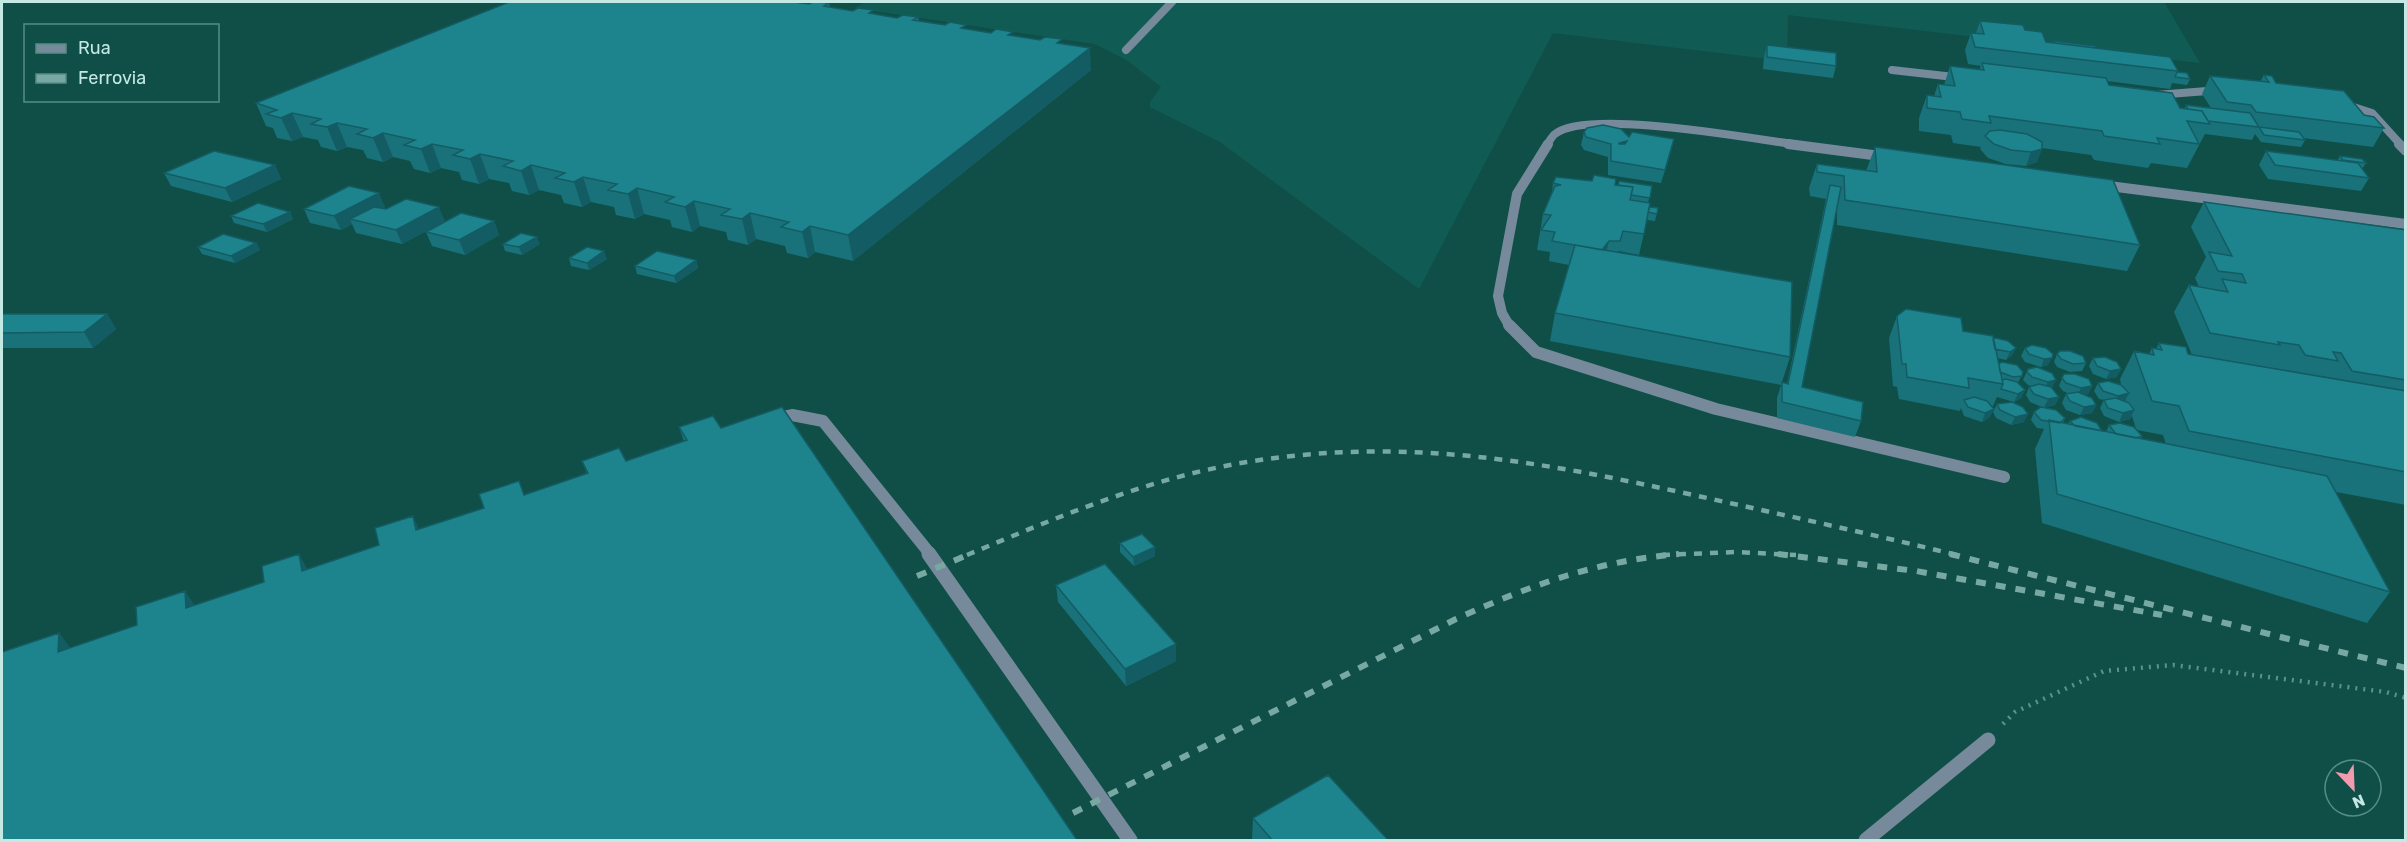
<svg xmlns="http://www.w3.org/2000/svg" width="2407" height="842" font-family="Rubik,sans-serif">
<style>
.built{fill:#105c55}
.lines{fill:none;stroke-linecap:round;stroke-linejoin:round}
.path{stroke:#5d918b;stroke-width:4.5;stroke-dasharray:2 6;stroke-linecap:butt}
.lane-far3{stroke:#768a9b;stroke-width:8}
.lane-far2{stroke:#768a9b;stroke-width:10}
.lane-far1{stroke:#768a9b;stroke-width:12}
.lane{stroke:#768a9b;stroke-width:15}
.street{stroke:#768a9b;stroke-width:15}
.rail-far1{stroke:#78a8a2;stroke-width:4.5;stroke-dasharray:8 8;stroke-linecap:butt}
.rail{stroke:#78a8a2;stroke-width:6;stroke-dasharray:10 10;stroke-linecap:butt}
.wall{fill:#19727a;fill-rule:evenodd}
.shaded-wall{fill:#145c63}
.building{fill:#1d848e;stroke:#145c63;stroke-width:1.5;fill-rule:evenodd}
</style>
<rect width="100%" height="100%" fill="#0f4f48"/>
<path class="built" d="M866 2H2164L2200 63 1788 15 1787 61 1553 33 1419 289 1220 142 1150 107V102L1161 87 1128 61 1095 44 854 8Z"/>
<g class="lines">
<path class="path" d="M2003 724 2015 712 2104 671 2173 665 2386 692 2406 698"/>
<path class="lane-far3" d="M1126 50 1172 2
M1892 70 1963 78
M2156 95 2220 90
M2341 103 2372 113 2401 145
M1547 145C1549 142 1552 136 1555 134 1587 108 1754 139 1799 145"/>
<path class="lane-far2" d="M1788 144 1888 157
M2399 144 2406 151
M2101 185 2406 224
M1510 327 1502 313 1498 296 1517 194 1548 144"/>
<path class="lane-far1" d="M1509 325 1536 352 1716 409 2004 477
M773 419 792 415 823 421 931 555"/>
<path class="lane" d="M929 554 1130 840"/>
<path class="street" d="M1866 840 1988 740"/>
<path class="rail-far1" d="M967 555C1058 517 1149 478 1247 462 1407 436 1543 462 1698 496 1784 515 1871 534 1957 555
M1662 555 1736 552 1796 555"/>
<path class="rail" d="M1778 554 1916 571 2162 615
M1950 554 2289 639
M917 576 970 554
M2280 637 2406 668
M1073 813 1456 619C1531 585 1596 561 1679 554"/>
</g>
<path class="wall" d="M829 3 830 7 897 18 918 17 919 21 1062 44 1091 70 853 261 815 252 808 258 787 253 785 246 756 239 748 245 728 240 726 232 700 226 692 232 672 227 670 220 644 214 635 219 616 215 614 207 591 202 582 207 564 203 561 195 539 190 529 195 512 191 509 183 489 179 479 184 462 180 459 172 441 168 430 173 414 169 410 161 393 157 383 162 367 158 363 150 347 147 337 151 321 147 318 140 303 137 292 141 277 138 273 128 266 126 256 103 809 4Z
M1980 21 2025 30 2046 42 2053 43 2054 41 2096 48 2178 71 2177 72 2190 79 2187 85 2172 83 2170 89 2107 81 2109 85 2180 108H2185L2186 105 2211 108 2202 94 2210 76 2260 82 2264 75 2276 83 2364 115 2384 128 2373 147 2303 138 2305 140 2301 147 2261 142 2255 134 2256 132 2252 140 2205 134 2187 168 2151 163 2148 168 2094 160 2091 155 2042 148 2037 162 2026 166 2006 164 1988 158 1980 149 1981 147 1953 143 1951 135 1919 131V118L1927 95 1934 96 1938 84 1944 85 1950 66 1979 70 1981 66 1968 64 1965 50 1971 33H1976Z
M1767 45 1836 66 1833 78 1763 69 1764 57Z
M1584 132 1629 137 1671 152 1661 183 1608 175V157L1584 150 1581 145ZM1627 141 1625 144 1619 143Z
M1875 147 2140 245 2127 271 1837 225V209L1802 387 1861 421 1855 437 1777 418V398L1782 382 1787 384 1826 199 1810 196 1809 188 1817 164 1866 171Z
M2266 151 2337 161 2340 156 2366 163 2362 169 2369 178 2361 191 2268 179 2259 165Z
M275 165 281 179 232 202 171 186 164 173Z
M1553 183 1652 186 1648 203 1650 207 1658 208 1655 221 1647 220 1639 255 1619 251 1618 252 1790 357 1781 385 1550 341 1555 313 1569 265 1549 261 1550 252 1537 250 1543 214 1552 193Z
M2204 202 2406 230V505L2336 492 2390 592 2367 623 2042 523 2035 449 2044 429 2037 428 2031 420 2034 412 2065 418 2063 423 2068 424 2070 421 2106 432 2109 425 2136 429 2132 416 2130 419 2119 422 2104 416 2100 408 2104 400 2099 399 2094 391 2098 383 2121 385 2120 379 2134 351 2149 354 2152 348 2156 349 2159 343 2192 355 2174 312 2189 285 2199 287 2195 278 2206 257 2191 227ZM2137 430 2163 435 2166 444 2141 439 2142 436Z
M385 207 382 209 445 221 402 244 356 233 352 224 341 230 310 223 304 209Z
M290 212 293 219 267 232 234 223 231 216Z
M494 221 499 235 465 255 432 246 426 232Z
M256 243 260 250 235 263 202 254 198 247Z
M503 244H540L522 255 505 251Z
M569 258 607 259 589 270 571 266Z
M696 260 698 268 676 283 637 274 635 266Z
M2 314H107L116 329 93 348H2Z
M1897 316 1963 331 1993 339 2016 348 2012 355 2006 360 1997 358 1999 364 2023 372 2018 383 2025 390 2021 398 2014 402 1997 397 1993 406H1992L1990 417 1982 422 1964 416 1961 408 1960 411 1899 399 1897 387 1893 386 1889 338Z
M2025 348H2046L2048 365 2041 367 2025 362 2021 356Z
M2057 354 2086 363 2082 371 2070 372 2057 367 2054 362Z
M2093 358 2117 377 2106 379 2093 374 2089 366Z
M2037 367 2051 388 2059 397 2055 405 2044 408 2030 402 2026 395 2029 387 2031 386 2028 385 2023 380 2028 369Z
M2064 374 2092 386 2088 394 2084 395 2096 405 2092 413 2080 415 2066 410 2062 403 2066 394H2070L2063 391 2059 386Z
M1997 404 2024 422 2011 425 1996 418 1993 412Z
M679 427 721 428 2 840 59 633 70 648 195 605 307 569 379 545 419 529 587 474 582 461H626L684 442Z
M1120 543 1155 556 1134 566 1120 552Z
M1056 585 1176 661 1126 686 1058 602Z
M1253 818 1388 840H1252Z"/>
<path class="shaded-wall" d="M1090 48 1091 70 853 261 848 235Z
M292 113 303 137 292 141 281 118Z
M337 123 347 147 337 151 327 127Z
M383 133 393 157 383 162 373 138Z
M1674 139 1671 152 1661 183 1665 170Z
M432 144 441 168 430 173 421 149Z
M2042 149 2037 162 2026 166 2031 152Z
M480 154 489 179 479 184 470 159Z
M275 165 281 179 232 202 225 188Z
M531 165 539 190 529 195 521 171Z
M583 177 591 202 582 207 574 182Z
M637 188 644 214 635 219 628 194Z
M379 193 385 207 359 221 350 219 352 224 341 230 334 216Z
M694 201 700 226 692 232 685 207Z
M439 207 445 221 402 244 396 230Z
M290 212 293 219 267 232 263 224Z
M750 213 756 239 748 245 742 219Z
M494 221 499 235 465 255 459 240Z
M810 226 815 252 808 258 802 232Z
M537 237 540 244 522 255 519 247Z
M1609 241 1604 261 1601 250Z
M256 243 260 250 235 263 231 256Z
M604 251 607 259 589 270 587 263Z
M696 260 698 268 676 283 674 276Z
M107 314 116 329 93 348 84 332Z
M2016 348 2012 355 2006 360 2010 352Z
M2052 358 2048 365 2041 367 2044 359Z
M2121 369 2117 377 2106 379 2110 371Z
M2056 380 2052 388 2044 390 2048 382Z
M2092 386 2088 394 2077 396 2081 388Z
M2025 390 2021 398 2014 402 2018 394Z
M2129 393 2125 401 2114 404 2118 396Z
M2059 397 2055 405 2044 408 2048 399Z
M2096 405 2092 413 2080 415 2084 407Z
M1994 409 1990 417 1982 422 1985 413Z
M2134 410 2130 419 2119 422 2123 413Z
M2028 414 2024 422 2011 425 2015 417Z
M413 516 427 546 416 530Z
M1155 547V556L1134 566 1133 557Z
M299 554 316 584 302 571Z
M185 591 205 621 186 608Z
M59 633 82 664 58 652Z
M1176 644V661L1126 686 1125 669Z"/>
<path class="building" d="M509 2H794L809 4 813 2H817L829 3 824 6 853 11 858 8 874 10 869 13 897 18 903 15 918 17 913 20 945 25 950 22 966 25 961 28 991 33 996 29 1013 32 1008 35 1040 40 1045 37 1062 39 1057 43 1090 48 848 235 810 226 802 232 781 227 789 222 750 213 742 219 721 215 730 209 694 201 685 207 665 202 674 197 637 188 628 194 608 190 617 184 583 177 574 182 555 178 565 173 531 165 521 171 503 166 513 161 480 154 470 159 453 155 463 150 432 144 421 149 404 145 415 140 383 133 373 138 357 134 367 129 337 123 327 127 311 124 321 119 292 113 281 118 266 114 277 110 256 103Z
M1980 21 2023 25 2025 30 2042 32 2046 42 2170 57 2178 71 1975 47 1971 33 1984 34Z
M2054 41 2095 46 2096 48 2055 43Z
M1767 45 1836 53V66L1767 57Z
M1982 63 2106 78 2109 85 2172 93 2180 108 2202 111 2210 124 2187 121 2199 144 2157 138 2160 144 2104 136 2102 131 1989 116 1991 123 1962 119 1960 112 1927 108V95L1941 97 1938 84 1955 86 1950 66 1984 70Z
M2177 72 2187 73 2190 79 2175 77Z
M2264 75 2272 76 2276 83 2344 91 2364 115 2374 117 2384 128 2256 112 2251 105 2227 102 2210 76 2269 82Z
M2186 105 2250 113 2259 127 2208 121 2202 111 2188 109Z
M1603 125 1621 129 1629 137 1632 132 1674 139 1665 170 1611 161V144L1586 137 1584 132 1587 128ZM1627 141 1625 144H1619V143Z
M2259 127 2299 132 2305 140 2264 135Z
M2000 130 2027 134 2042 142V149L2031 152 2011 150 1994 144 1985 136 1990 131Z
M1875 147 2113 180 2140 245 1845 200 1844 176 1817 172V164L1877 172Z
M214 151 275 165 225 188 164 173Z
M2266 151 2358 163 2369 178 2275 165Z
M2340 156 2362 159 2366 163 2343 160Z
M1594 175 1616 179 1615 185 1633 187 1630 200 1650 203 1644 234 1623 231 1620 241H1609L1602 250 1552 241 1555 232 1541 230 1551 215 1543 214 1555 186 1561 185 1553 183 1556 177 1592 181Z
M1619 181 1652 186 1650 198 1631 195 1633 187 1618 185Z
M1830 185 1841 187 1802 387 1863 402 1861 421 1782 402V382L1788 384Z
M349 186 379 193 334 216 304 209Z
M406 199 439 207 396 230 350 219 374 207 386 209Z
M2204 202 2406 230V380L2352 371 2341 353 2333 352 2338 361 2305 355 2299 345 2278 342 2280 345 2210 333 2189 285 2228 292 2222 279 2246 283 2242 274 2218 271 2209 252 2232 256Z
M258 203 290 212 263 224 231 216Z
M1650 207 1658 208 1657 214 1648 212Z
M461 213 494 221 459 240 426 232Z
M521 233 537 237 519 247 503 244Z
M223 234 256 243 231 256 198 247Z
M1575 245 1792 282 1790 357 1555 313Z
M587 247 604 251 587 263 569 258Z
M657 251 696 260 674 276 635 266Z
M1906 309 1961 318 1963 331 1993 336 2003 384 1968 378 1969 388 1907 377 1906 364H1902L1897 316Z
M2 314H107L84 332 2 333Z
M1996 338 2008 341 2016 348 2010 352 1995 349 1993 339Z
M2159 343 2186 347 2188 354 2406 391V472L2189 431 2179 406 2152 401 2134 351 2154 355 2152 348 2162 350Z
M2032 345 2046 348 2053 354 2052 358 2044 359 2029 354 2025 348Z
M2060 351H2070L2083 356 2086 363 2073 364 2061 359 2057 354Z
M2105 357 2117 362 2121 369 2110 371 2097 366 2093 358Z
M2002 362 2017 365 2023 372 2022 376 2013 377 2000 372 1999 364Z
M2037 367 2052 373 2056 380 2048 382 2032 377 2027 372 2028 369Z
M2064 374H2075L2089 379 2092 386 2081 388 2066 383 2062 378Z
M2006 379 2017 382 2025 390 2018 394 2001 389 2003 384 2002 380Z
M2108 381 2121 385 2129 393 2118 396 2103 391 2098 383Z
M2039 384 2051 387 2059 397 2048 399 2034 394 2029 387Z
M2078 392 2092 398 2096 405 2084 407 2070 401 2066 394Z
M1974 397 1987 401 1994 409 1985 413 1968 407 1964 400Z
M2116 398 2129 403 2134 410 2123 413 2108 408 2104 400Z
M2012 402 2023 407 2028 414 2015 417 2000 410 1997 404Z
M782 407 1077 840H2V652L59 633 58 652 137 625 136 607 185 591 186 608 264 582 262 566 299 554 302 571 379 545 375 528 413 516 416 530 484 508 479 494 519 481 524 495 588 473 582 461 619 448 626 461 687 440 679 427 713 416 721 428Z
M2041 407 2056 410 2065 418 2060 423 2041 420 2034 412Z
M2081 417 2097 423 2102 431 2075 426 2070 421Z
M2049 420 2327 476 2390 592 2057 494Z
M2120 423 2134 427 2142 436 2136 438 2116 434 2109 425Z
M1142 534 1155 547 1133 557 1120 543Z
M1105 564 1176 644 1125 669 1056 585Z
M1328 775 1388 840H1272L1253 818Z"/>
<rect width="2407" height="842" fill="none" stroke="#c4e8e3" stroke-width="6"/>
<rect x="24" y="24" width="195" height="78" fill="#0f4f48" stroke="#578c86" stroke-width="1.5"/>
<rect x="36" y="44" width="30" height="9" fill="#768a9b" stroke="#578c86" stroke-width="1.5"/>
<text x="78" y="54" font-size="18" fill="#c4e8e3">Rua</text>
<rect x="36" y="74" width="30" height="9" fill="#78a8a2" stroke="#578c86" stroke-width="1.5"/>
<text x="78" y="84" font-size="18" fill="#c4e8e3">Ferrovia</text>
<g transform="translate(2353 788) rotate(157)"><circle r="28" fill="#0f4f48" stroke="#578c86" stroke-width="1.5"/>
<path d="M0-4.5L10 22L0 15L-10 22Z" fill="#f29aae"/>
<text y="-9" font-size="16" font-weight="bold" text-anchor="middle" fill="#c4e8e3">N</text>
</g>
</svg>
